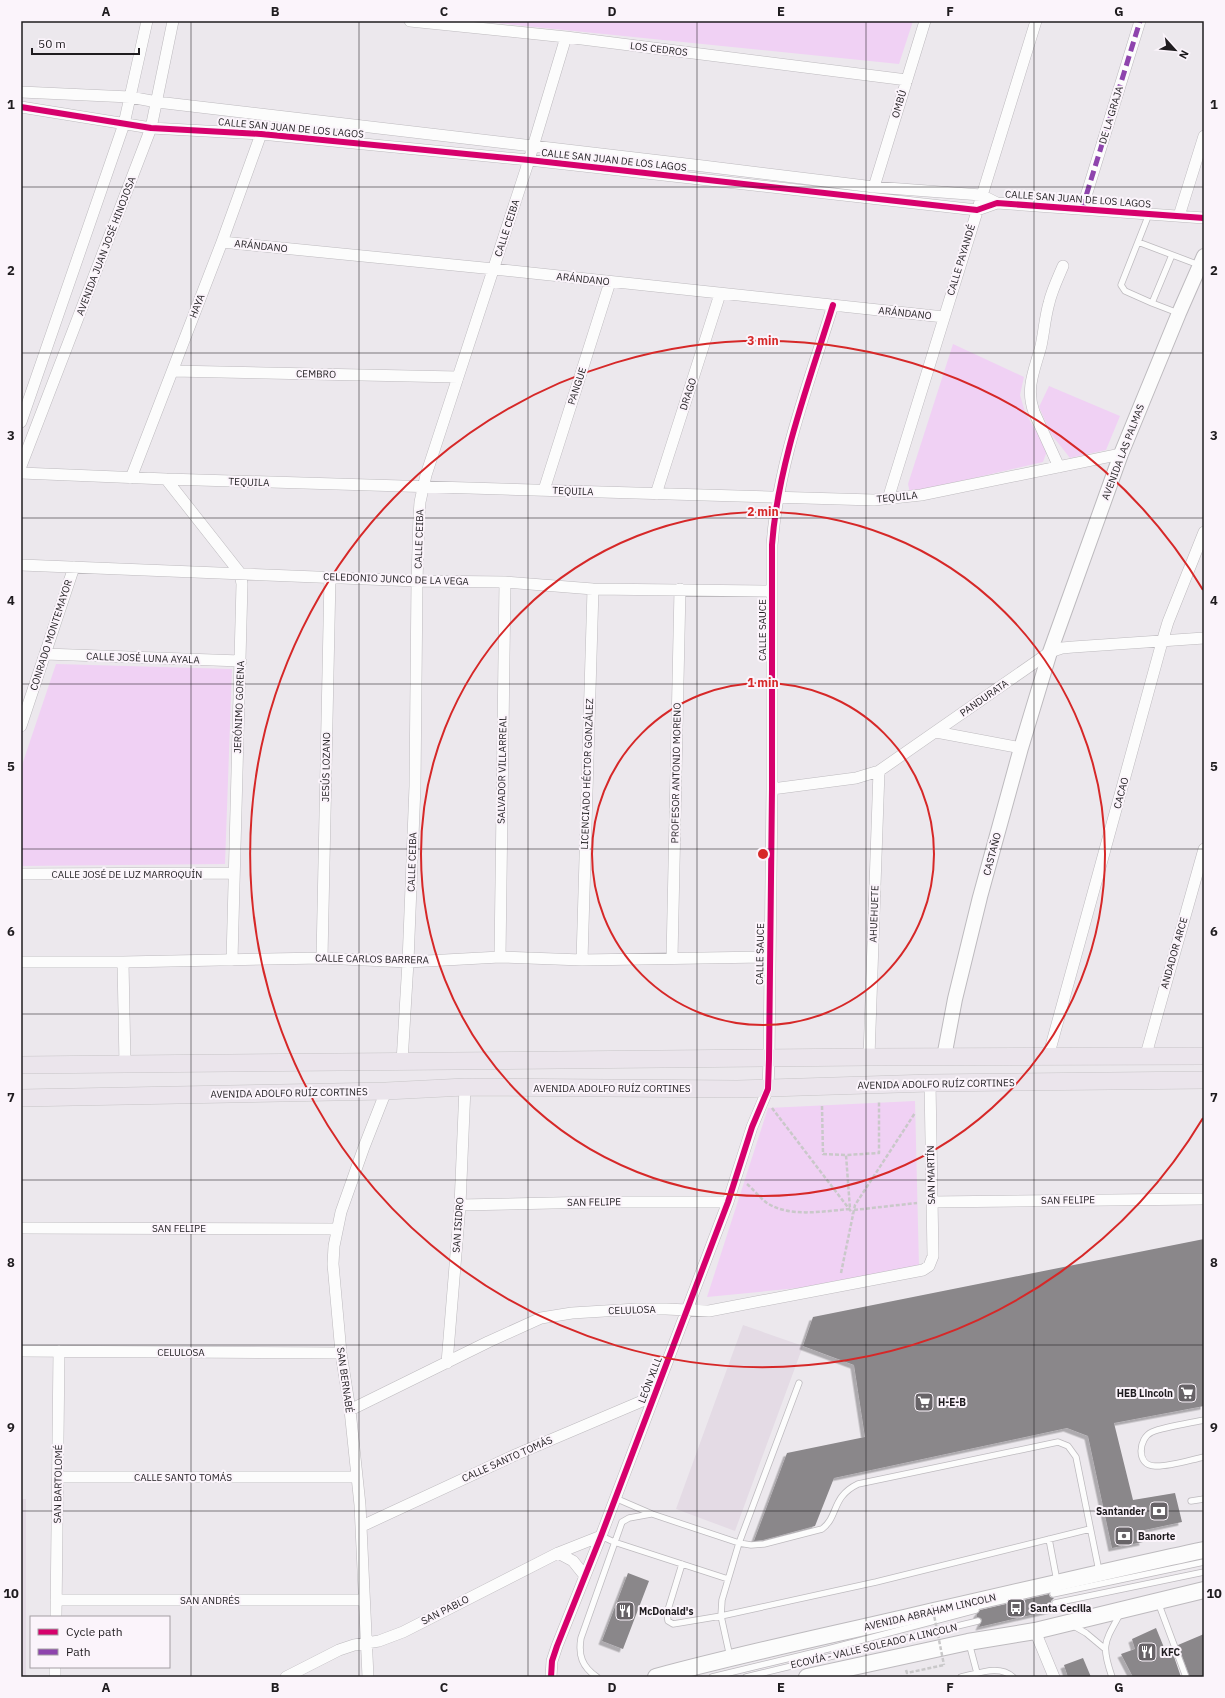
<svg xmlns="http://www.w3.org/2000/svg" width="1225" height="1698" font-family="'IBM Plex Sans',sans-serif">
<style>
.built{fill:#e4dbe5}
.green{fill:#f0d1f4}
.building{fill:#8a878a;filter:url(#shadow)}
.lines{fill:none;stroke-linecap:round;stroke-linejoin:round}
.service-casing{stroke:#bdbabe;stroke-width:7}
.minor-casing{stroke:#bdbabe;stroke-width:12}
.tertiary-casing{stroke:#bdbabe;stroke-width:16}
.secondary-casing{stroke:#bdbabe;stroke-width:18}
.primary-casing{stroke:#c7c5c7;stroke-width:18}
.path{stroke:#c9c8c9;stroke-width:2.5;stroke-dasharray:4 2;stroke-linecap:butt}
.service{stroke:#fcfcfc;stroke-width:5.5}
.minor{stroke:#fcfcfc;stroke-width:11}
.tertiary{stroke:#fcfcfc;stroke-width:14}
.secondary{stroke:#fcfcfc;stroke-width:16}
.primary{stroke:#ebe5ec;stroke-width:17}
.path-bridge{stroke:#c9c8c9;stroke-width:2.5;stroke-dasharray:4 2;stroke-linecap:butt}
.quiet{stroke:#8e44ad;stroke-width:5;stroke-dasharray:10 5;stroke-linecap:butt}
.cycleway-casing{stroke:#fbf4fb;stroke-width:8}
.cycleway{stroke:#d6006c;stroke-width:6}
.grid{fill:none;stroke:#1f1c1f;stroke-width:1;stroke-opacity:0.55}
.ring{fill:none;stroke:#d62828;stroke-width:2}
.labels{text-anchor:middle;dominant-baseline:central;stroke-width:4;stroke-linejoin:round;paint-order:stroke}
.street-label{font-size:10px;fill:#1f1c1f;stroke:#fbf4fb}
.poi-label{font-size:10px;font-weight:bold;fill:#1f1c1f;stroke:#fbf4fb;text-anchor:start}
.centre{fill:#d62828;stroke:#fbf4fb;stroke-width:2}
.ring-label{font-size:12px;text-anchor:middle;font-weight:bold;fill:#d62828;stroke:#fbf4fb;stroke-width:4;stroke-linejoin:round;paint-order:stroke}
.neatline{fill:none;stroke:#1f1c1f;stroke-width:1.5}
.grid-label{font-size:13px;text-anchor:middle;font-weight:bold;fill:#1f1c1f}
</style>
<defs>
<filter id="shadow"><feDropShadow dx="-3.5" dy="3.5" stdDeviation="0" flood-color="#0004"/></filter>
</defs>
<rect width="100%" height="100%" fill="#ece8ed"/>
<path class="built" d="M743 1325 803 1346 735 1531 676 1509Z
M21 1499H26V1677H21Z"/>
<path class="green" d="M477 21H913L899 64Z
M953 344 1024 377 1020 395 1025 412 1047 451 1043 462 910 493 908 484Z
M1049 386 1120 416 1106 450 1070 458 1051 434 1039 407Z
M56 664 232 669 225 864 21 866V768Z
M915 1101 919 1267 839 1284 707 1297 768 1108Z"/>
<path class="building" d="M1204 1239V1406L1114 1423 1133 1500 1175 1493 1182 1522 1140 1531 1143 1542 1112 1548 1088 1436 1067 1428 834 1478 815 1526 763 1540 754 1541 787 1453 865 1437 854 1365 803 1346 813 1317Z
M628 1573 649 1581 623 1649 602 1641Z
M1049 1594 1050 1597 1054 1598 1051 1601V1604L1056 1607 1057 1609 979 1627 982 1620 981 1618 977 1617V1614L980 1610Z
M1156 1628 1165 1650 1171 1648 1181 1677H1133L1121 1654 1135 1649 1132 1639Z
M1204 1634V1677H1190L1178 1645Z
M1083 1658 1091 1677H1068L1064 1665Z"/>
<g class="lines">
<defs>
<path id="service" d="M1149 214 1121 285 1125 291 1152 303
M1138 242 1199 265
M1172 255 1152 303 1178 313
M1204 1420C1190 1423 1164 1427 1152 1432 1138 1438 1136 1466 1155 1466 1168 1467 1190 1460 1204 1457
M615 1498 652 1514 739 1543 751 1545 764 1544 822 1529C839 1516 831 1497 858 1484L1058 1442 1068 1446 1076 1457 1099 1571
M1191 1501 1204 1499
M601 1536 614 1542 728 1579
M1049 1539 1057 1581
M682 1564 667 1613 668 1621 673 1624 721 1616 876 1582 1090 1529
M1053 1594 1204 1562
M1158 1602 1186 1677
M1055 1603 1204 1572
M1072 1625 1086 1633 1104 1648
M969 1643 977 1673
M730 1657 721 1616 722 1600 739 1543 799 1383
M597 1677C582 1667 578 1655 581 1638L622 1522 629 1518 651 1514
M712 1677 828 1649 976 1610
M746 1677 978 1621
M961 1677C977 1674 999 1664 1013 1677
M1112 1677C1101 1645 1104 1643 1120 1614"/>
<path id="minor" d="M410 21 566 37 907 80
M21 92 130 97 157 102 703 166 874 187 981 195 997 203
M21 107 151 128 261 134 529 160 977 210 997 203 1204 218
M874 187 925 21
M1082 209 1140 21
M1179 216 1204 136
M222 242 494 269 944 317
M173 371 458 377
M21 422 124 124 147 21
M21 466 151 128 173 21
M1059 467 1034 412C1025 388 1035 369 1041 346 1044 332 1045 317 1049 303 1052 290 1058 278 1063 266
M21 473 166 479 874 500 921 495 1121 454
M131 478 222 242 261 134
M166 479 240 573 242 584 232 960
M544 490 610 282
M656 494 720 294
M888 499 1036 21
M21 565 417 581 505 582 593 589 772 591
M45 654 241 661
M21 726 74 567
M936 732 1021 748
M772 789 856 778 879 771 1050 652 1062 648 1073 647 1204 638
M21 874 234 873
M500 957 505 582
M322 958 330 577
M672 958 680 589
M582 960 593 589
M21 962H123L322 958 408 962 500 957 582 960 770 957
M123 962 125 1064
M869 1057 879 771
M1048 1057 1162 642 1168 622 1204 532
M1145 1058 1204 849
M402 1062 408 962 415 786 417 581 419 516 420 502 426 475 529 160 566 37
M932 1202 1204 1199
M460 1205 597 1202H728
M21 1228 337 1229
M21 1351 341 1353
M447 1363 460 1205 465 1087
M350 1410 488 1342 541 1318 572 1313 637 1309H666L709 1311 923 1270 929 1266 933 1256 930 1083
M58 1477H357
M362 1526 515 1455 654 1396
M558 1553 573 1561 585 1576
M56 1600H364
M56 1617 59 1351
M1035 1631 1054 1677
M55 1677V1667
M286 1677 339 1650 354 1645 379 1641 403 1632 558 1553 601 1536
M368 1677 360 1505 350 1410 341 1353 333 1264 334 1246 341 1212 364 1147 386 1091
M551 1677 552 1661 557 1646 601 1536 728 1202 752 1127 768 1089 769 1059 772 789V545C778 463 809 383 833 305"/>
<path id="tertiary" d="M944 1057 955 999 980 897 1021 748 1050 652 1121 454 1179 313 1204 256"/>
<path id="secondary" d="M656 1677C744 1653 832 1635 921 1614 1015 1593 1109 1570 1204 1550
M807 1677 968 1642 1035 1631 1204 1590"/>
<path id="primary" d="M21 1065 869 1057 1204 1056
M21 1098 386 1091 465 1087 737 1089 930 1083 1204 1080"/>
</defs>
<use href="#service" class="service-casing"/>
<use href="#minor" class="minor-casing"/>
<use href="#tertiary" class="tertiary-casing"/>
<use href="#secondary" class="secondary-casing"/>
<use href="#primary" class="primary-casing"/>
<path class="path" d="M822 1106 823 1154 846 1155
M772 1108 853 1214
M747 1184C754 1190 760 1198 767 1203 790 1218 824 1211 850 1209L846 1155 879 1153V1102
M854 1210 917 1203
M841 1273 855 1205 915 1113
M906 1670 907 1673 944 1665"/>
<use href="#service" class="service"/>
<use href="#minor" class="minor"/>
<use href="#tertiary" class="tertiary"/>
<use href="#secondary" class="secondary"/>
<use href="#primary" class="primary"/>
<path class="path-bridge" d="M932 1605 944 1665"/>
<path class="quiet" d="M1082 209 1140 21"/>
<defs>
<path id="cycleway" d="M21 107 151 128 261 134 529 160 977 210 997 203 1204 218
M551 1677 552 1661 557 1646 601 1536 728 1202 752 1127 768 1089 769 1059 772 789V545C778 463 809 383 833 305"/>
</defs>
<use href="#cycleway" class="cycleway-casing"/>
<use href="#cycleway" class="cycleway"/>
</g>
<path class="grid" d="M191 21V1677M359 21V1677M528 21V1677M697 21V1677M866 21V1677M1034 21V1677M21 187H1204M21 353H1204M21 518H1204M21 684H1204M21 849H1204M21 1014H1204M21 1180H1204M21 1345H1204M21 1511H1204"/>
<g class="ring">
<circle cx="763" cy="854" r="171"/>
<circle cx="763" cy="854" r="342"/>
<path d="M1203 1118A513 513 0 1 1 1203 590"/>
</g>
<defs>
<symbol id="supermarket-square" viewBox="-11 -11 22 22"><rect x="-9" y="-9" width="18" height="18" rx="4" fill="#676367" stroke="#fbf4fb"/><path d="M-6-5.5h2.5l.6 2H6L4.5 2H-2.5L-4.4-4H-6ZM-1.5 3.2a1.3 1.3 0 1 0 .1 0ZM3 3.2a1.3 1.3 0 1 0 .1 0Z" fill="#fff"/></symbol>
<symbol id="bank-square" viewBox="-11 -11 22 22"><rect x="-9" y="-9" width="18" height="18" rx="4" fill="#676367" stroke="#fbf4fb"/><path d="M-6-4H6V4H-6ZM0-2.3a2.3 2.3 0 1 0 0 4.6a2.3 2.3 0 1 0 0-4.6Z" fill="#fff"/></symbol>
<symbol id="bus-square" viewBox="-11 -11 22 22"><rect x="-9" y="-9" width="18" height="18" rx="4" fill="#676367" stroke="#fbf4fb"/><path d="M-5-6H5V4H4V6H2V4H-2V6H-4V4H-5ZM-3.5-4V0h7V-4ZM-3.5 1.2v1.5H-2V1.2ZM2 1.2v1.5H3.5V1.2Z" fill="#fff"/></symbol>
<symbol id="restaurant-square" viewBox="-11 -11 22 22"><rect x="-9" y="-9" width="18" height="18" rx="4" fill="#676367" stroke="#fbf4fb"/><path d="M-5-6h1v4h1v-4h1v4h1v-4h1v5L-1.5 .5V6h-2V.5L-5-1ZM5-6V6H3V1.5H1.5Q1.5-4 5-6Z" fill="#fff"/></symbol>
</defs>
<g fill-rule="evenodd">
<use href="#supermarket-square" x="1176" y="1382" width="22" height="22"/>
<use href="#supermarket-square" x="913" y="1391" width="22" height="22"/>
<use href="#bank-square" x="1148" y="1500" width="22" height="22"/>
<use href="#bank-square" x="1113" y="1525" width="22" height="22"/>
<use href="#bus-square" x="1005" y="1597" width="22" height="22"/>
<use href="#restaurant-square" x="614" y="1600" width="22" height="22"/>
<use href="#restaurant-square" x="1136" y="1641" width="22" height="22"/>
</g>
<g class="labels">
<g class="street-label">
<text transform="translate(659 49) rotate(7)">LOS CEDROS</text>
<text transform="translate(899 104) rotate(-73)">OMBÚ</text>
<text transform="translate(1111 115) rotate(-73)">DE LA GRAJA</text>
<text transform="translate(291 128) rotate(5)">CALLE SAN JUAN DE LOS LAGOS</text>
<text transform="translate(614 160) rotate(6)">CALLE SAN JUAN DE LOS LAGOS</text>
<text transform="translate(1078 199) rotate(4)">CALLE SAN JUAN DE LOS LAGOS</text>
<text transform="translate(507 228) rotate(-72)">CALLE CEIBA</text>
<text transform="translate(106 246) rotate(-69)">AVENIDA JUAN JOSÉ HINOJOSA</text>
<text transform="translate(261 246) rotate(6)">ARÁNDANO</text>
<text transform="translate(961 260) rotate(-73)">CALLE PAYANDÉ</text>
<text transform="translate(583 279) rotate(6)">ARÁNDANO</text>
<text transform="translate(197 306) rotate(-69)">HAYA</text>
<text transform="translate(905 313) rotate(6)">ARÁNDANO</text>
<text transform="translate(316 374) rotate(1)">CEMBRO</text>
<text transform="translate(577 386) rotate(-72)">PANGUE</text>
<text transform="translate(688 394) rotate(-72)">DRAGO</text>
<text transform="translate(1123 452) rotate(-69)">AVENIDA LAS PALMAS</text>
<text transform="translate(249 482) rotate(2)">TEQUILA</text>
<text transform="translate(573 491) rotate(2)">TEQUILA</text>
<text transform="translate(897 497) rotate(-6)">TEQUILA</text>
<text transform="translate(419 539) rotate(-88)">CALLE CEIBA</text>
<text transform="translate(396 579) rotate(2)">CELEDONIO JUNCO DE LA VEGA</text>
<text transform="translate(762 630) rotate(-90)">CALLE SAUCE</text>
<text transform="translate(51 635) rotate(-72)">CONRADO MONTEMAYOR</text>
<text transform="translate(143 658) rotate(2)">CALLE JOSÉ LUNA AYALA</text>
<text transform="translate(984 698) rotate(-35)">PANDURATA</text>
<text transform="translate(239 707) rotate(-88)">JERÓNIMO GORENA</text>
<text transform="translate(326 767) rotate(-89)">JESÚS LOZANO</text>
<text transform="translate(502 770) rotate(-89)">SALVADOR VILLARREAL</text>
<text transform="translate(676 773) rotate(-89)">PROFESOR ANTONIO MORENO</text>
<text transform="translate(587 774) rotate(-88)">LICENCIADO HÉCTOR GONZÁLEZ</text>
<text transform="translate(1121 793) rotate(-75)">CACAO</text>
<text transform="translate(992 854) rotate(-75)">CASTAÑO</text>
<text transform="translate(412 862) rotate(-88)">CALLE CEIBA</text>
<text x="127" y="874">CALLE JOSÉ DE LUZ MARROQUÍN</text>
<text transform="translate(874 914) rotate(-88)">AHUEHUETE</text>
<text transform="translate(1174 953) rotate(-74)">ANDADOR ARCE</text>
<text transform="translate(760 954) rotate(-89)">CALLE SAUCE</text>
<text transform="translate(372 959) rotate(1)">CALLE CARLOS BARRERA</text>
<text transform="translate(936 1084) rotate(-1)">AVENIDA ADOLFO RUÍZ CORTINES</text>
<text x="612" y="1088">AVENIDA ADOLFO RUÍZ CORTINES</text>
<text transform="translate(289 1093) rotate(-1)">AVENIDA ADOLFO RUÍZ CORTINES</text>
<text transform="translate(931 1175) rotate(-91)">SAN MARTÍN</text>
<text transform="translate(1068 1200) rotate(-1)">SAN FELIPE</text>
<text transform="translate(594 1202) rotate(-1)">SAN FELIPE</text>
<text transform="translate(458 1225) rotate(-86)">SAN ISIDRO</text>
<text x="179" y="1228">SAN FELIPE</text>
<text transform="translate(632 1310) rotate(-2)">CELULOSA</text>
<text x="181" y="1352">CELULOSA</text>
<text transform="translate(345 1380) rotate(82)">SAN BERNABÉ</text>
<text transform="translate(650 1380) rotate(-69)">LEÓN XLLL</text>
<text transform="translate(507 1459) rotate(-24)">CALLE SANTO TOMÁS</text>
<text x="183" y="1477">CALLE SANTO TOMÁS</text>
<text transform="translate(58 1484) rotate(-89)">SAN BARTOLOMÉ</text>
<text x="210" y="1600">SAN ANDRÉS</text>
<text transform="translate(445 1610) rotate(-27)">SAN PABLO</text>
<text transform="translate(930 1612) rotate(-13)">AVENIDA ABRAHAM LINCOLN</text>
<text transform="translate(874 1646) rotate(-13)">ECOVÍA - VALLE SOLEADO A LINCOLN</text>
</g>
<g class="poi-label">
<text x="1173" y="1393" text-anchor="end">HEB Lincoln</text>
<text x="938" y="1402">H-E-B</text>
<text x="1145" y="1511" text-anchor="end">Santander</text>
<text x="1138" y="1536">Banorte</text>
<text x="1030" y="1608">Santa Cecilia</text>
<text x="639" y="1611">McDonald's</text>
<text x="1161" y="1652">KFC</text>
</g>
</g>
<circle cx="763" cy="854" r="6" class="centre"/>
<g class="ring-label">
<text x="763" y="345">3 min</text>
<text x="763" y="516">2 min</text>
<text x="763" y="687">1 min</text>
</g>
<rect width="1225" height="1698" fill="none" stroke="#fbf4fb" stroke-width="44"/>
<rect x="30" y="1616" width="140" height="52" fill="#fbf4fb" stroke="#a39ea3"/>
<rect x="38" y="1629" width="20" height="6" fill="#d6006c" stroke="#a39ea3"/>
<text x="66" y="1636" font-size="12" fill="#1f1c1f">Cycle path</text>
<rect x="38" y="1649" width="20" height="6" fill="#8e44ad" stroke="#a39ea3"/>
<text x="66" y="1656" font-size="12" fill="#1f1c1f">Path</text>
<g transform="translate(1175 50) rotate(117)" stroke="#fbf4fb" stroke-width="3" paint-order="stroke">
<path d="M0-3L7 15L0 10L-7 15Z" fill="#1f1c1f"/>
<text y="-6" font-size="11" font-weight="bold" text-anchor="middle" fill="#1f1c1f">N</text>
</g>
<path d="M32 48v6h107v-6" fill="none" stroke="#1f1c1f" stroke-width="2"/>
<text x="38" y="48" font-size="12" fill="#1f1c1f" stroke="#fbf4fb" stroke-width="3" paint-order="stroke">50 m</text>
<rect x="22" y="22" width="1181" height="1654" class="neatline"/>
<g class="grid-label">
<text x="106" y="16">A</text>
<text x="275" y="16">B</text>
<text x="444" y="16">C</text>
<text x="612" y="16">D</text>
<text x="781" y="16">E</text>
<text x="950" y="16">F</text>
<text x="1119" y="16">G</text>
<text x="11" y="109">1</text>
<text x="1214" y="109">1</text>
<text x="11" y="275">2</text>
<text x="1214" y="275">2</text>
<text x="11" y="440">3</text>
<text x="1214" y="440">3</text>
<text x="11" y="605">4</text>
<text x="1214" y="605">4</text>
<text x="11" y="771">5</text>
<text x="1214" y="771">5</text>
<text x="11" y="936">6</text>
<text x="1214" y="936">6</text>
<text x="11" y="1102">7</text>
<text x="1214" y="1102">7</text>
<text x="11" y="1267">8</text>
<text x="1214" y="1267">8</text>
<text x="11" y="1432">9</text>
<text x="1214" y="1432">9</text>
<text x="11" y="1598">10</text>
<text x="1214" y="1598">10</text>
<text x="106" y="1692">A</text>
<text x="275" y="1692">B</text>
<text x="444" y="1692">C</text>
<text x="612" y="1692">D</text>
<text x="781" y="1692">E</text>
<text x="950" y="1692">F</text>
<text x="1119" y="1692">G</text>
</g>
</svg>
